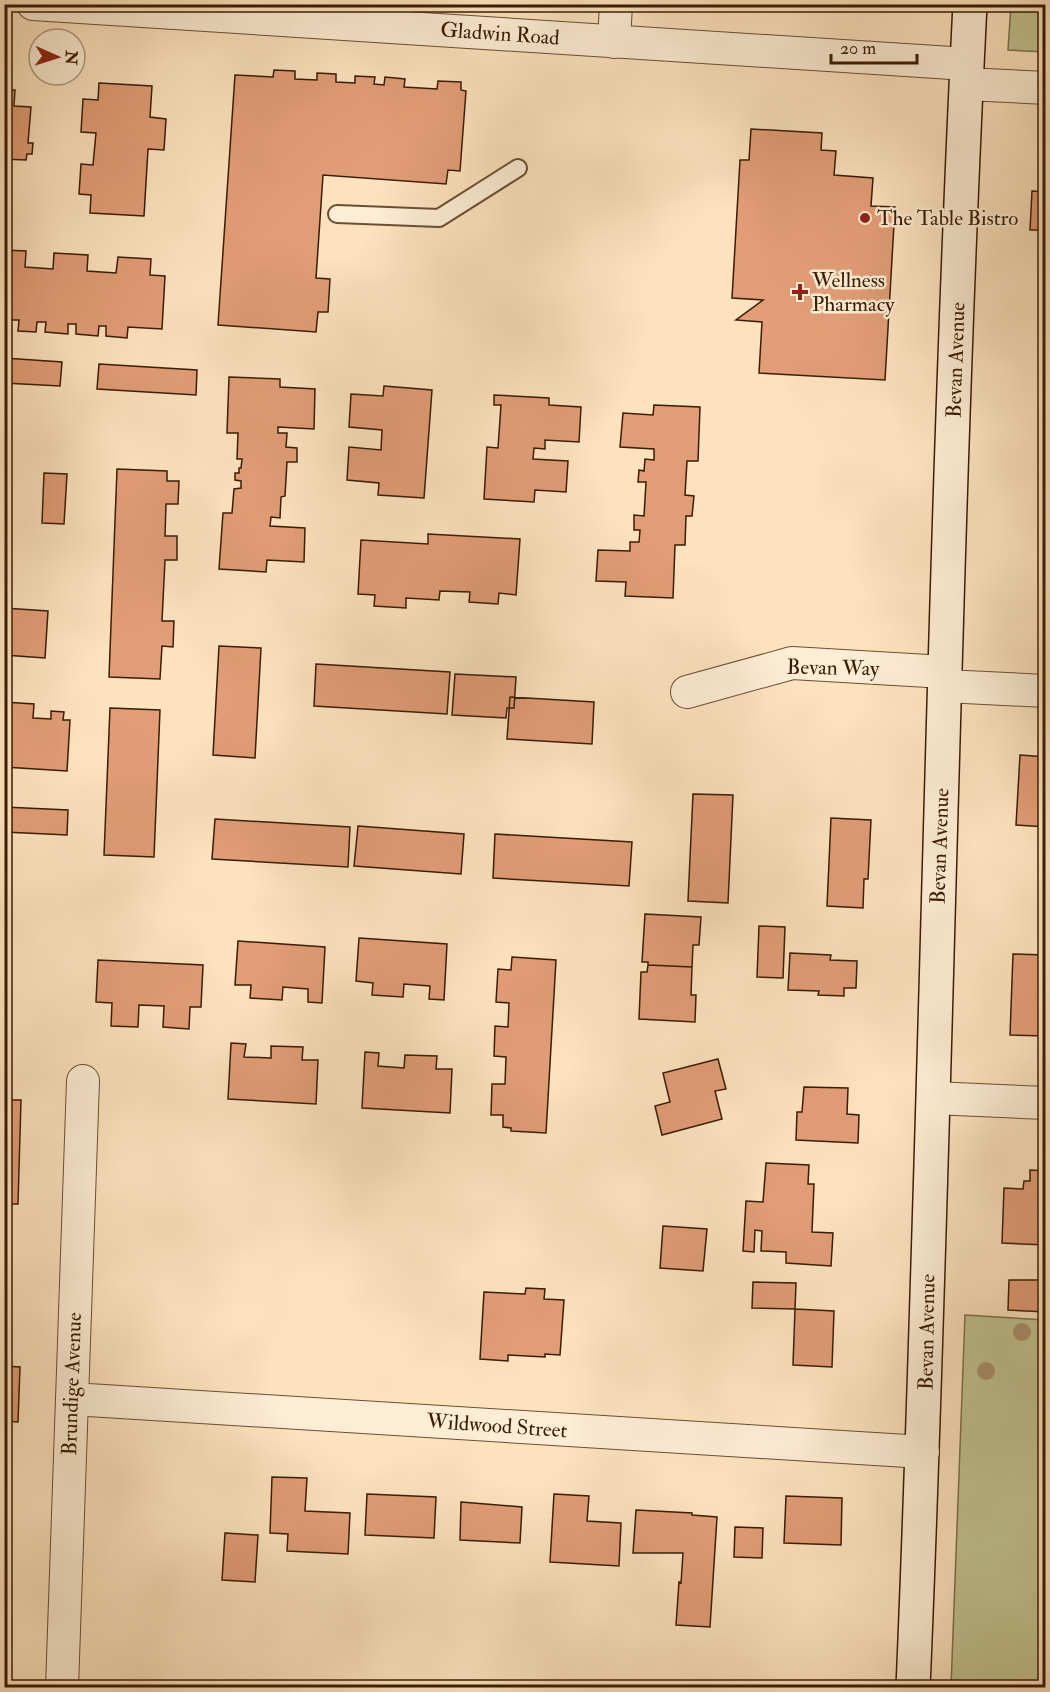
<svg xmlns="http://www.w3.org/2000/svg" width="1050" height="1692" font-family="'IM FELL Double Pica',serif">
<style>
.green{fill:#c1c390;stroke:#7e704a;stroke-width:1.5}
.building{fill:#e19d77;stroke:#3a1c03;stroke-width:1.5}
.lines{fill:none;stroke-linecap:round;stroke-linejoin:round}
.lane-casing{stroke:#6a4e32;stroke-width:20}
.street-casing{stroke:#6a4e32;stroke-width:34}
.secondary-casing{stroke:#3a1c03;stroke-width:36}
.lane{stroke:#fdedd5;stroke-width:16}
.street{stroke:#fdedd5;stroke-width:32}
.secondary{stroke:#fdedd5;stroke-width:33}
.tree{fill:#a7916e}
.poi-dot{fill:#8f2418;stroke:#fdedd5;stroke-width:2}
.labels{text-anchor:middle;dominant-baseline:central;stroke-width:5;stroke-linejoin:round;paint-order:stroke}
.street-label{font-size:21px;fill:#3a1c03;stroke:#fdedd5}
.poi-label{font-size:21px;fill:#3a1c03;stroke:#fdedd5;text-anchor:start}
</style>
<rect width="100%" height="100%" fill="#fce3be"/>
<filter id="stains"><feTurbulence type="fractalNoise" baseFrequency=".00333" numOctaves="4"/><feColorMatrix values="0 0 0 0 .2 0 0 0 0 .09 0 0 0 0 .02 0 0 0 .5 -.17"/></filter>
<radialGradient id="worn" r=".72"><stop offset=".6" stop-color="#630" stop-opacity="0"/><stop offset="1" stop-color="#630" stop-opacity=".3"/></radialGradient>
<path class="green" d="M1011 5H1045V52L1008 50Z
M965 1315 1045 1320V1687H951Z"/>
<path class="building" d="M274 70 295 71V79L317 80V73L336 74V82L355 83V76L375 77 374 84 384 85 385 77 405 79 404 87 437 89 438 81 461 82V90L466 91 460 171 448 170 446 184 323 175 316 278 330 279 328 312H318L316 332 218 325 235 75 273 77Z
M99 83 152 86 150 117 166 119 164 150 148 149 144 216 90 213 91 195 79 194 81 164 93 165 96 133 81 132 83 99 98 100Z
M4 90H15L14 106 31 107 28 143H33L32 154H27L26 160 4 159Z
M751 129 822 133 821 150 836 151 834 175 873 178 871 206 895 207 885 380 759 373 762 322 736 320 763 300 732 298 740 160H749Z
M1032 191 1046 192V230H1030Z
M4 250 26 251 25 267 53 269 54 253 88 255 87 271 116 273 118 257 151 259 150 275 165 276 162 329 128 327 127 338 106 336V326H99L98 336 76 334V324H68V334L45 332 46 322H37L36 332 18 331 19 320H5L4 325Z
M4 358 62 362 60 386 4 383Z
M99 364 197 370 196 395 97 389Z
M229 377 280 379V387L315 389 314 429 278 427V433H287L286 447 297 448V462H287L285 496 281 497 280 518 271 517 270 526 305 528 304 562 267 560 266 572 219 569 223 513H232L234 489 241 488V481L235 480V473H239V468H241L242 459H237L238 433H227Z
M384 386 432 390 424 498 378 495 379 483 347 480 349 447 381 450 382 430 349 427 351 394 383 396Z
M494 395 549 398V405L581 407 579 442 545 440V449L534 448 533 459 568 461 566 492 535 490 534 502 484 499 487 447 498 448 501 405H494Z
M654 405 700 407 698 461H687L685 495 694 496 692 516H686L685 545H675L673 598 625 596 626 582 596 581 598 550 630 551V542H639L640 530H634V515L644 516 646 482H638L639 470 644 471 645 459 654 460V449L620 447 623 413 653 415Z
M4 434H10L6 484H4Z
M117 469 167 471V481H179L178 504H166L165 536H177V560H165L162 621H174L173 647 162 646 160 679 109 677Z
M44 473 67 474 64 524 42 523Z
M428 534 520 539 516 595 499 593 498 604 469 602 470 592 440 591 439 600 406 598V608L374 606 375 595 358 594 361 540 428 544Z
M1044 575H1046V625H1042Z
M4 608 48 611 45 658 4 655Z
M219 646 261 648 255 758 213 755Z
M316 664 450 672 447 714 314 706Z
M455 674 516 677 514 708H507L506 718 452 715Z
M510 697 594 702 592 744 507 739Z
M4 702 34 704 33 718 51 719V711L64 712 63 720H70L67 771 4 767Z
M110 708 160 710 154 857 104 855Z
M1020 755 1046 757V827L1016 825Z
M693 794 733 795 728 903 688 901Z
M4 807 68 810 67 835 4 832Z
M831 818 871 820 868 879H864L863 908 827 906Z
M215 819 350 827 348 867 212 859Z
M358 826 464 834 461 874 354 866Z
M495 834 632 842 629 886 493 878Z
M645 914 701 917 699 945H693L692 967 648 965V962H642Z
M759 926 785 927 783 978 757 977Z
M359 938 447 944 444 1000 429 999 430 986 404 984 403 997 372 995 373 983 356 981Z
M238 941 325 947 322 1003 308 1002V989L283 987 282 1000 250 998 251 985H235Z
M790 953 831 955 830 960 857 961 856 988H844V996L818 995 819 991 788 990Z
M1013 954 1043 955V969H1046V1036L1010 1035Z
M512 957 556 960 546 1133 511 1131V1128L503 1127V1115H491L492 1084H505L506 1057 494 1056 495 1026 508 1027 509 1003 496 1002 498 969 511 970Z
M98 960 203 965 201 1007H190L189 1029 163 1027 164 1006 139 1005 138 1027 111 1026 112 1003 96 1002Z
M648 965 692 967 691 995H696L695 1022 639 1019 641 972H647Z
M231 1043 246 1044 244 1057 271 1058V1046L303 1047 302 1060H318L316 1104 228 1099Z
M365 1052 379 1053 378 1066 404 1068 405 1055 437 1056 436 1069H452L450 1113 362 1108Z
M718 1059 726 1089 715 1091 722 1119 662 1135 655 1106 670 1102 663 1073Z
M804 1087 848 1088 847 1114 859 1115 858 1143 796 1140 797 1112H802Z
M4 1100H21L18 1204H4Z
M766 1163 809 1165 808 1184H814L812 1232 833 1233 831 1266 786 1263V1252L761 1251 762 1231 755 1230 754 1252 743 1251 746 1201 763 1202Z
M1030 1170 1046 1171V1245L1002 1243 1004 1188 1023 1189 1024 1181H1030Z
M663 1226 707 1229 703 1271 660 1268Z
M1009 1280H1046V1312L1008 1310Z
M753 1282 796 1283 795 1309 752 1308Z
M526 1288 545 1289 544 1299 564 1300 560 1355 545 1354V1357L508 1355V1361L480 1359 484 1292 525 1294Z
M795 1309 834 1311 832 1367 793 1365Z
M4 1366 20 1367 18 1422 4 1421Z
M272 1477 307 1478 305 1511 350 1513 348 1554 287 1551 288 1534 270 1533Z
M367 1494 436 1497 434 1538 365 1535Z
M554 1494 589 1496 587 1521 621 1523 619 1566 550 1562Z
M786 1496 842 1498 841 1545 784 1543Z
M461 1502 522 1507 520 1543 460 1540Z
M636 1510 692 1513V1515L717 1517 710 1627 676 1625 679 1582 681 1583 683 1553H633Z
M735 1527 763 1528 762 1558 734 1557Z
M225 1533 258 1535 255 1582 222 1580Z"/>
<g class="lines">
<defs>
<path id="lane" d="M337 214 439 218 518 168"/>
<path id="street" d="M33 4 967 64
M614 42 616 4
M966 84 1046 88
M945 686 1046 691
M687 692 792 663 945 672
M933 1098 1046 1103
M72 1399 923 1452
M62 1688 83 1081"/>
<path id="secondary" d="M913 1688C937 1127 942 565 970 4"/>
</defs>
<use href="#lane" class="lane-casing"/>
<use href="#street" class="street-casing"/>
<use href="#secondary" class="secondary-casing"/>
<use href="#lane" class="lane"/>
<use href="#street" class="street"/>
<use href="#secondary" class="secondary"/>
</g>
<g class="tree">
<circle cx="1022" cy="1332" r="9"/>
<circle cx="986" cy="1371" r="9"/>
</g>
<g class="poi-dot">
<circle cx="865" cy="218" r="6"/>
<path d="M797 283h6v6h6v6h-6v6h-6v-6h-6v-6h6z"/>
</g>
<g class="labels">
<g class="street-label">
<text transform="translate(500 34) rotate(4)">Gladwin Road</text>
<text transform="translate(956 360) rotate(-88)">Bevan Avenue</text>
<text transform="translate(833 668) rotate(1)">Bevan Way</text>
<text transform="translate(940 846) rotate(-88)">Bevan Avenue</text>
<text transform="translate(927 1332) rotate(-89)">Bevan Avenue</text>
<text transform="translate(72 1384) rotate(-88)">Brundige Avenue</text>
<text transform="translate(497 1426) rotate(4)">Wildwood Street</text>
</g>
<g class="poi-label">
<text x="877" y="218">The Table Bistro</text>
<text x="812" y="280">Wellness<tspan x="812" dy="24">Pharmacy</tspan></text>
</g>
</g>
<rect width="1050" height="1692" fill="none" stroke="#fce3be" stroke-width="24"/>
<rect x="6" y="6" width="1038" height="1680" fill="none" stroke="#3a1c03" stroke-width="3"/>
<rect x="12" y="12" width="1026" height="1668" fill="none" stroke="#3a1c03" stroke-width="1.5"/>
<g transform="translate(57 57) rotate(93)"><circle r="28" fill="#fdedd5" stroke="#af9981" stroke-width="1.5"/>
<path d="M0-4.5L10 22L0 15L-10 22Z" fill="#8f2418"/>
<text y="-9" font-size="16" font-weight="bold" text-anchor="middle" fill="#3a1c03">N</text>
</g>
<path d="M831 54v9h86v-9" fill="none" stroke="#3a1c03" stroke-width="3"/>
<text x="840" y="54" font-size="18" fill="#3a1c03" stroke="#fdedd5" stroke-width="4.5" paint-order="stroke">20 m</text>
<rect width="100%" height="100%" filter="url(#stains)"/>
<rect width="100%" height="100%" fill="url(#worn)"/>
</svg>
